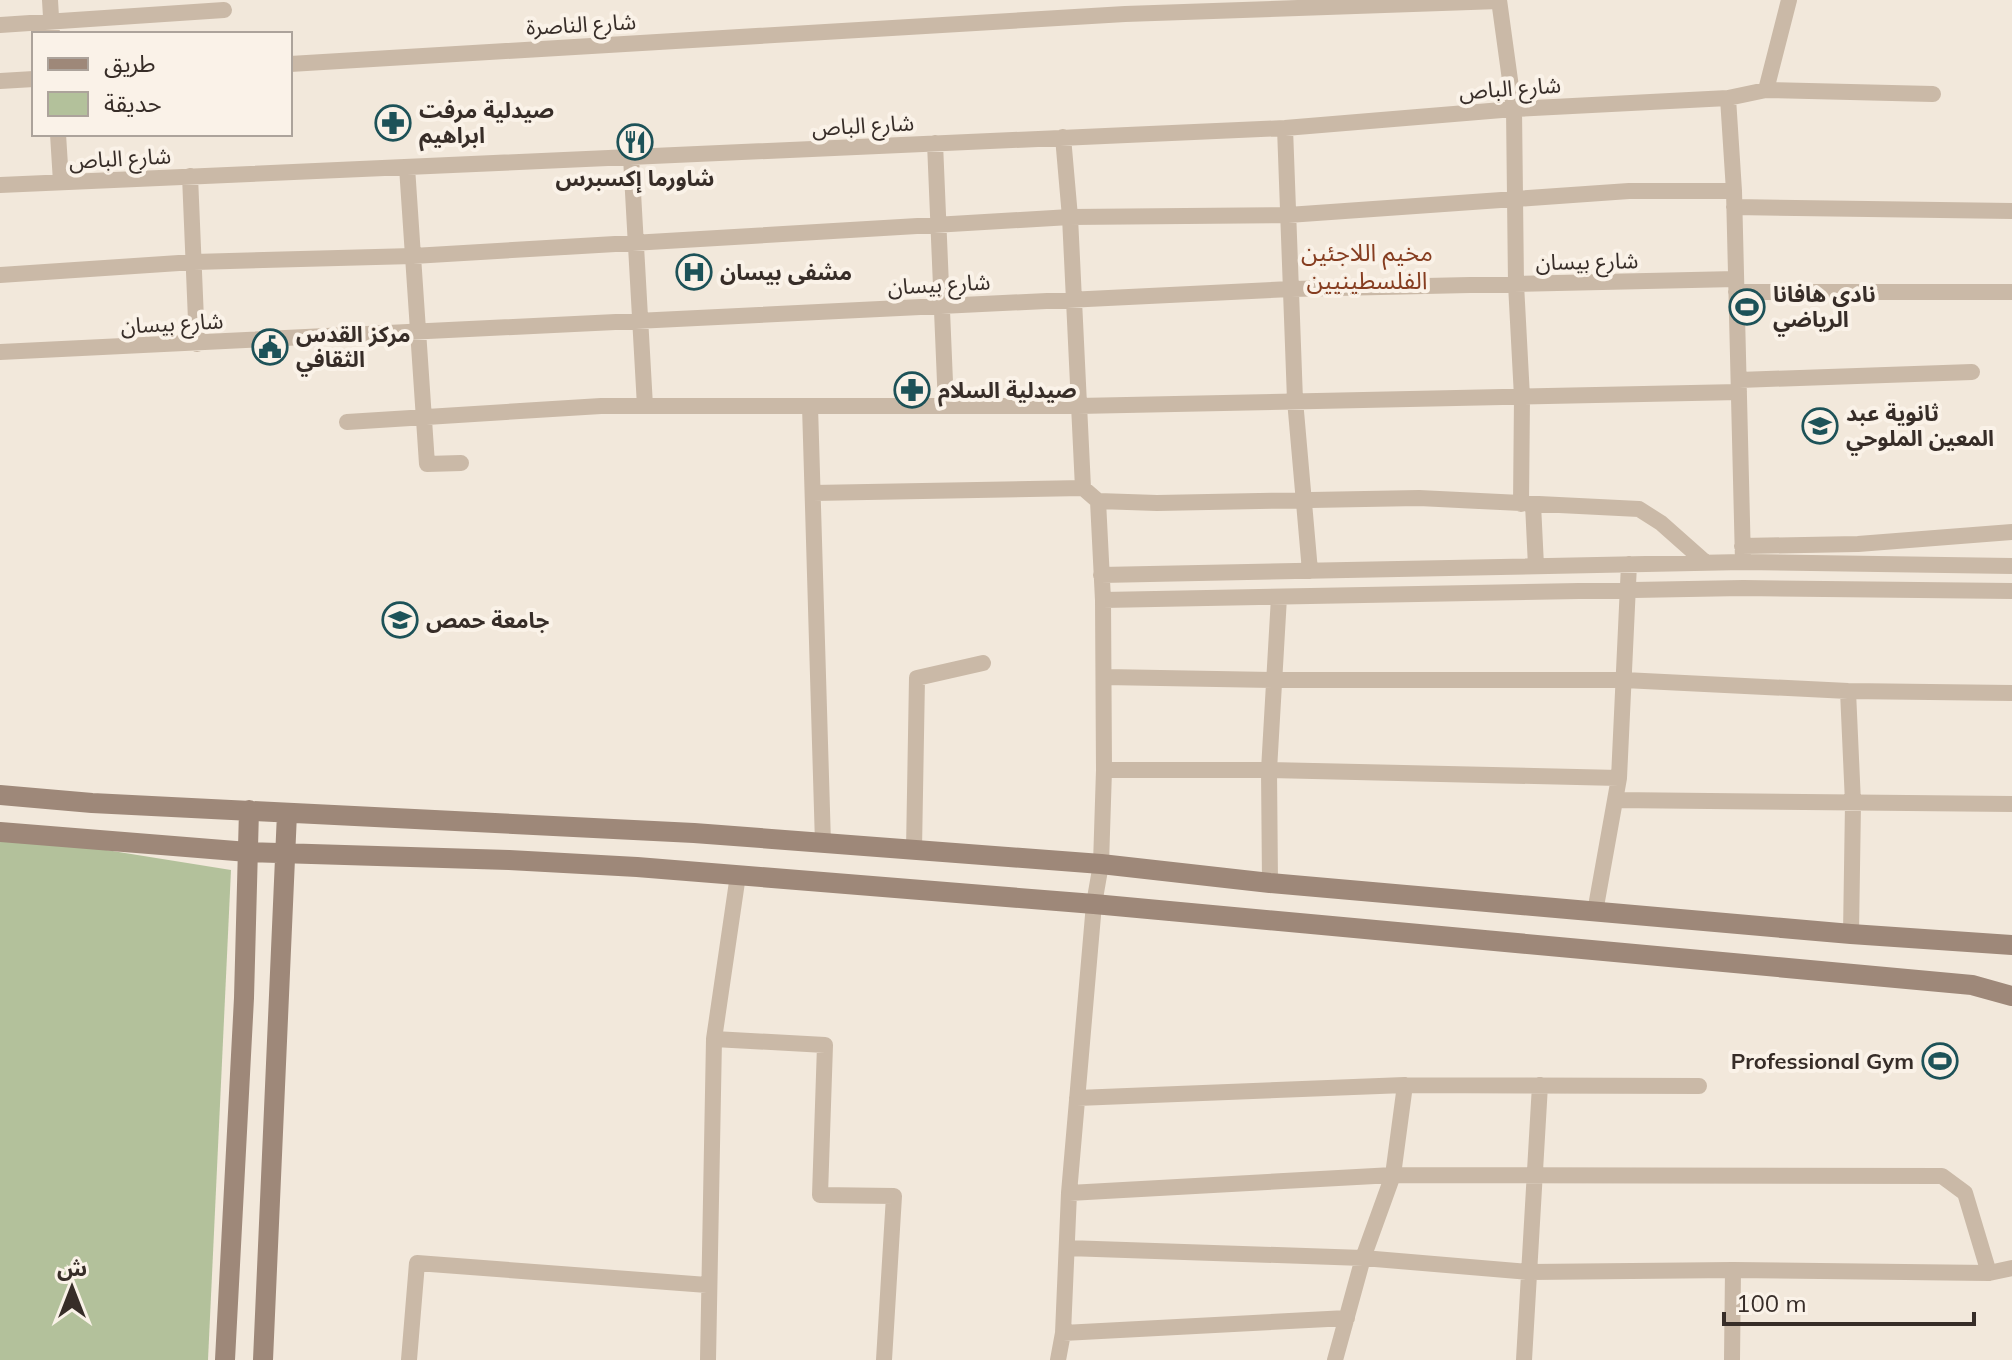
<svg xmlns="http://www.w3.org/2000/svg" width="2012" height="1360" font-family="Mulish,'Noto Sans Arabic',sans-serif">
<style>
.green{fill:#b3c19b}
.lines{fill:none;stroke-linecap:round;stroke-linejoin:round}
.minor{stroke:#cab9a7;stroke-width:16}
.secondary{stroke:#9e8879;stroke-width:20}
.labels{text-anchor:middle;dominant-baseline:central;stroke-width:8;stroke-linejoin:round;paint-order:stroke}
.street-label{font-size:22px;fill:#372d28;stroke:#faf2e8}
.poi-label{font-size:22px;font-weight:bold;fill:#372d28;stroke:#faf2e8;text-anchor:start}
.neighbourhood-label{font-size:24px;fill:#863d20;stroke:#faf2e8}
</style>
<rect width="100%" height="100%" fill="#f2e8db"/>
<path class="green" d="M0 833 231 870 208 1360H0Z"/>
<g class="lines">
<path class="minor" d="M50 0 52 34
M1499 0 1514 109 1516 284 1522 397 1521 504
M0 25 224 10
M290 64 1125 14 1499 1
M0 81 34 79
M1766 90 1933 94
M1728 98 1734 191 1743 562
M1285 128 1295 400 1310 571
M58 134 61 182
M1063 137 1070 217 1083 488
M935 143 946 406
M631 157 645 406
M407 167 427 464 461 463
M190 176 197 344
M0 185 1285 128 1514 109 1728 98 1766 90 1789 0
M1734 207 2012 211
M0 275 194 262 413 256 1070 217 1288 215 1629 191H1734
M1736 292H2012
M0 352 1291 289 1736 279
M1739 380 1972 372
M810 406 823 844
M347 422 601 406H1078L1739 392
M813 493 1083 488 1098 501 1157 503 1419 498 1639 509 1661 523 1705 562
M1098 501 1103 600 1104 770
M1533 504 1536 566
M1742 546 1858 544 2012 532
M1101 575 1743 562 2012 566
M1103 600 1743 588 2012 591
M1105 677 1274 680H1624L1848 691 2012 693
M1848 691 1853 803 1851 934
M1615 800 2012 804
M914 850 917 678 983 663
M1270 883 1269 770 1279 597
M1595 912 1619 778 1629 564
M714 1039 825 1045 820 1195 894 1196 884 1360
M1077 1098 1405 1085 1699 1086
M1069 1193 1393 1175 1942 1176 1965 1193 1989 1273
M1067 1248 1363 1258 1530 1272 1733 1270 1989 1273 2012 1268
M1063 1333 1347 1318
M409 1360 417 1263 707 1285
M708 1360 714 1039 738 875
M1058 1360 1063 1333 1069 1193 1094 904 1101 864 1104 770H1269L1619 778
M1335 1360 1363 1258 1393 1175 1405 1085
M1524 1360 1540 1085
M1732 1360 1733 1270"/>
<path class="secondary" d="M0 795 92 803 694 833 1101 864 1270 883 1851 934 2012 945
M0 832 248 852 509 860 637 867 1094 904 1972 985 2012 996
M225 1360 244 998 249 810
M263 1360 287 813"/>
</g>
<defs>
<symbol id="pharmacy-ring" viewBox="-11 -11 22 22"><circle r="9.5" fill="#faf2e8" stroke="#1d5258" stroke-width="1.5"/><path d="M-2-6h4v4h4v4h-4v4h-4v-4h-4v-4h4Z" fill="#1d5258"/></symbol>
<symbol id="restaurant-ring" viewBox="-11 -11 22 22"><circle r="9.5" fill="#faf2e8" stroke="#1d5258" stroke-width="1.5"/><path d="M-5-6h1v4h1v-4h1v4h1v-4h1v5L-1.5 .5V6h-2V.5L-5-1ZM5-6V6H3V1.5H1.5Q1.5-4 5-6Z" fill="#1d5258"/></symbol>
<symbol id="hospital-ring" viewBox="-11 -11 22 22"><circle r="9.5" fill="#faf2e8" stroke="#1d5258" stroke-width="1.5"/><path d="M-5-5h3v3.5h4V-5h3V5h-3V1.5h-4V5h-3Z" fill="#1d5258"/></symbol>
<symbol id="stadium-ring" viewBox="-11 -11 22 22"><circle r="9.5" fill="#faf2e8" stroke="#1d5258" stroke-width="1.5"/><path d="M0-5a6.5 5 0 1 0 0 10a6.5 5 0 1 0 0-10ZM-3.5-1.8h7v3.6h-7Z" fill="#1d5258"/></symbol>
<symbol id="civic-ring" viewBox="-11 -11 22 22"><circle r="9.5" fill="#faf2e8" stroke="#1d5258" stroke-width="1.5"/><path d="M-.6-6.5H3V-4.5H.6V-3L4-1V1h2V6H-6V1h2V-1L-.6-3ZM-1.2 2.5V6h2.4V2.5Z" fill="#1d5258"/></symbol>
<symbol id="school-ring" viewBox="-11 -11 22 22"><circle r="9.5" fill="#faf2e8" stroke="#1d5258" stroke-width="1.5"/><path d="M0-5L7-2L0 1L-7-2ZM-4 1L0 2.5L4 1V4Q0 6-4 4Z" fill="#1d5258"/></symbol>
<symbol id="university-ring" viewBox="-11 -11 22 22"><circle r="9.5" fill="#faf2e8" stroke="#1d5258" stroke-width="1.5"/><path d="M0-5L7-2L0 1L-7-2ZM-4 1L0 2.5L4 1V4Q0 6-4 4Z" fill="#1d5258"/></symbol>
</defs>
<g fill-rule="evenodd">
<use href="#pharmacy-ring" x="373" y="103" width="40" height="40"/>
<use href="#restaurant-ring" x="615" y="122" width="40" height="40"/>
<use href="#hospital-ring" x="674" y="252" width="40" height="40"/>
<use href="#stadium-ring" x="1727" y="287" width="40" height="40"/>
<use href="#civic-ring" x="250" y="327" width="40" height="40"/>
<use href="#pharmacy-ring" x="892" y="370" width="40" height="40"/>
<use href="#school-ring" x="1800" y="406" width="40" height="40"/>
<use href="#university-ring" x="380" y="600" width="40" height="40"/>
<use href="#stadium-ring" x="1920" y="1041" width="40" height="40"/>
</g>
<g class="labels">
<g class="street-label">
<text transform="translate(581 24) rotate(-3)">شارع الناصرة</text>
<text transform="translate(1510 88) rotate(-4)">شارع الباص</text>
<text transform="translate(863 125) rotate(-3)">شارع الباص</text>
<text transform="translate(120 158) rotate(-3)">شارع الباص</text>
<text transform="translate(1587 261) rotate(-1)">شارع بيسان</text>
<text transform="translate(939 284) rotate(-3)">شارع بيسان</text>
<text transform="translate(172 323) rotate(-3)">شارع بيسان</text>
</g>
<g class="poi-label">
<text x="419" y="110">صيدلية مرفت<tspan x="419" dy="25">ابراهيم</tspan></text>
<text x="635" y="178" text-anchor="middle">شاورما إكسبرس</text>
<text x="720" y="272">مشفى بيسان</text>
<text x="1773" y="294">نادي هافانا<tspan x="1773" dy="25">الرياضي</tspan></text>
<text x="296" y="334">مركز القدس<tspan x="296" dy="25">الثقافي</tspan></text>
<text x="938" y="390">صيدلية السلام</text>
<text x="1846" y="413">ثانوية عبد<tspan x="1846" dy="25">المعين الملوحي</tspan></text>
<text x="426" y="620">جامعة حمص</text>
<text x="1914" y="1061" text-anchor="end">Professional Gym</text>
</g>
<g class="neighbourhood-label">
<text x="1367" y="252">مخيم اللاجئين<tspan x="1367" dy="28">الفلسطينيين</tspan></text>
</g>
</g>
<rect x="32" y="32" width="260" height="104" fill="#faf2e8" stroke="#aca39b" stroke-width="2"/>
<rect x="48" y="58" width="40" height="12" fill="#9e8879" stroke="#aca39b" stroke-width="2"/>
<text x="104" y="72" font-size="24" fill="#372d28">طريق</text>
<rect x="48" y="92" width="40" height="24" fill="#b3c19b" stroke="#aca39b" stroke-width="2"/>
<text x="104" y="112" font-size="24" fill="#372d28">حديقة</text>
<g transform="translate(72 1288)" stroke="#faf2e8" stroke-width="6" paint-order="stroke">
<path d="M0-6L14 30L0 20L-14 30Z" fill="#372d28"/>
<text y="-12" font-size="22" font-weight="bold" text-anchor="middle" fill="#372d28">ش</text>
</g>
<path d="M1724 1312v12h250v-12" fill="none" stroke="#372d28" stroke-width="4"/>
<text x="1736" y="1312" font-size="24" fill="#372d28" stroke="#faf2e8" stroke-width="6" paint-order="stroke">100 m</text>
</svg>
